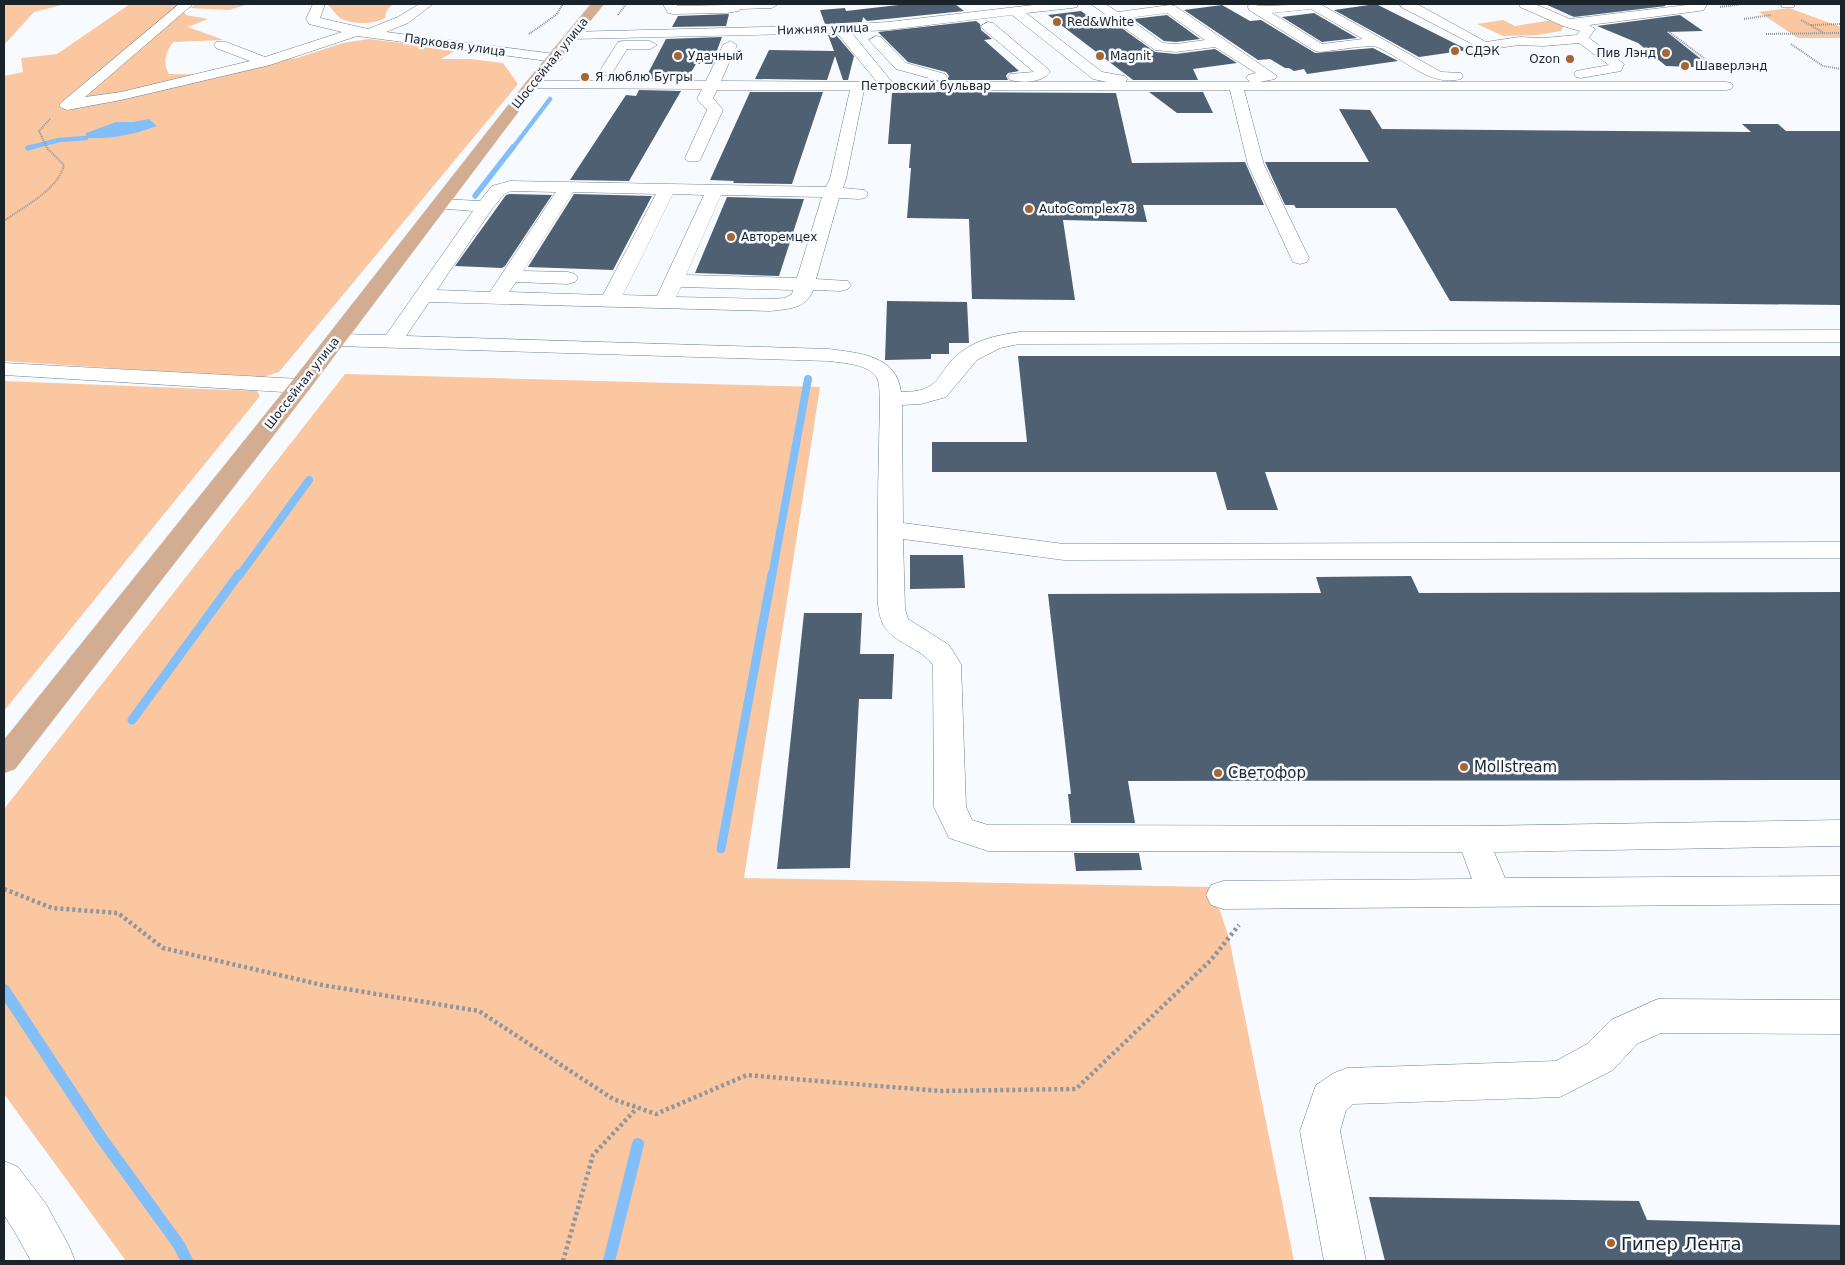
<svg xmlns="http://www.w3.org/2000/svg" width="1845" height="1265" font-family="'DejaVu Sans',sans-serif">
<style>
.green{fill:#fbc7a1}
.water{fill:#82bff9}
.lines{fill:none;stroke-linecap:round;stroke-linejoin:round}
.stream-far4{stroke:#82bff9;stroke-width:4.5}
.stream-far3{stroke:#82bff9;stroke-width:5.5}
.stream-far2{stroke:#82bff9;stroke-width:8}
.stream-far1{stroke:#82bff9;stroke-width:9}
.stream{stroke:#82bff9;stroke-width:12}
.building{fill:#4e6072}
.minor-casing{stroke:#6e8194;stroke-width:1}
.major-casing{stroke:#d6d7d9;stroke-width:1}
.path-far1{stroke:#90969c;stroke-width:2;stroke-dasharray:1 1;stroke-linecap:butt}
.path{stroke:#90969c;stroke-width:4.5;stroke-dasharray:3 3;stroke-linecap:butt}
.minor{fill:#fff;fill-rule:evenodd}
.major{fill:#d3ad91;fill-rule:evenodd}
.poi-dot{fill:#a76631;stroke:#f7fbff;stroke-width:2}
.labels{text-anchor:middle;dominant-baseline:central;stroke-width:5;stroke-linejoin:round;paint-order:stroke}
.far-poi-label{font-size:12px;fill:#1b232a;stroke:#f7fbff;text-anchor:start}
.far-street-label{font-size:12px;fill:#1b232a;stroke:#f7fbff}
.poi-label{font-size:15px;fill:#1b232a;stroke:#f7fbff;text-anchor:start}
.near-poi-label{font-size:18px;fill:#1b232a;stroke:#f7fbff;text-anchor:start}
</style>
<rect width="100%" height="100%" fill="#f7fbff"/>
<path class="green" d="M4 4H66L34 12 4 45V48Z
M130 4H179L186 15 208 19 188 27 224 40 173 42C166 54 162 61 169 74L219 75 271 61 297 58 343 43 369 39 457 50 441 59H470L503 63 518 84 279 372 260 378 4 361V76L23 72 21 58 57 54Z
M197 4H249L229 10 189 8Z
M304 4H393L387 10 385 18C375 24 354 25 342 19 337 17 333 9 328 5Z
M1789 8 1841 27V38H1798L1759 12Z
M1503 20 1515 26 1553 20 1564 25 1561 31 1538 35 1503 36 1477 24Z
M345 374 820 387 744 878 1212 887 1229 938 1294 1261H126L4 1094V809Z
M4 381 257 391 260 396 4 711Z"/>
<path class="water" d="M149 119 157 126C133 135 112 139 86 138V133L116 122H133Z"/>
<g class="lines">
<path class="stream-far4" d="M28 148 59 140 86 138
M512 149 550 99"/>
<path class="stream-far3" d="M28 148 31 147
M475 196 513 147"/>
<path class="stream-far2" d="M239 576 309 480
M772 576 808 379"/>
<path class="stream-far1" d="M132 720 239 574
M721 849 772 574"/>
<path class="stream" d="M4 990 102 1139 179 1245 187 1261
M609 1261 638 1144"/>
</g>
<path class="building" d="M907 4H955L964 11 867 21 863 17 862 22 825 24 820 10 845 8 846 11Z
M1376 4 1468 50 1419 57 1334 10Z
M1545 4H1663L1666 6 1574 17Z
M1222 5 1250 21 1261 20 1315 53 1373 48 1398 61 1307 74 1304 69 1294 71 1289 68H1285L1270 59 1258 60 1184 10Z
M1081 11 1095 21 1109 19 1155 52 1176 54 1215 49 1237 63 1193 69 1198 80H1133L1048 15Z
M1314 13 1357 38 1322 42 1282 17Z
M729 14 726 26 672 27 678 16Z
M1167 15 1200 39 1176 42 1164 41 1133 19Z
M1680 15 1703 31 1667 32 1711 67H1707L1704 71 1694 67 1666 66 1638 43 1597 26Z
M976 21 980 24 981 30 992 39 984 40 1019 71 1008 73 1006 76 1008 80H947L949 76 946 72 908 62 878 32Z
M828 35H836L854 56 848 80H843L835 56 827 80 755 79 769 50 834 51Z
M722 37 712 64H696L687 79H645L666 39Z
M639 90 681 91 629 181 570 180 626 95 636 96Z
M750 92H823L792 184 733 183 734 181 710 180Z
M939 92 1116 93 1132 163 1245 162 1264 205H1143L1147 222 1063 220 1075 300 972 299 969 219 907 218 911 168H909L911 144H888L892 93Z
M1149 92H1203L1213 113H1177Z
M1339 109 1370 110 1382 129 1751 132 1742 124H1778L1786 131H1841V305L1450 301 1396 208H1296L1294 205H1285L1265 162H1369Z
M510 194 552 195 505 266 502 268 455 266 506 195Z
M574 194 652 196 613 270 528 267Z
M727 197 804 199 779 276 695 273Z
M887 301 967 302 969 343H949V354H931V359L885 360Z
M1018 356H1841V472H1265L1278 510H1227L1216 472H932V442H1027Z
M910 555H963L965 588 910 589Z
M1411 576 1419 593 1841 592V780L1128 781 1135 823H1071L1068 794H1071L1048 594 1321 593 1316 577Z
M804 613H862L860 654H894L892 699H859L850 868 777 869Z
M1074 853H1139L1142 870 1076 871Z
M1369 1197 1639 1201 1647 1220 1841 1225V1261H1385Z"/>
<g class="lines">
<defs>
<path id="minor" d="M179 4H193L85 97 121 92 250 61 216 48 214 45 216 42H226L265 57 342 32 309 24 306 19 313 4H325L320 18 368 29 398 17 419 4H433L408 23 386 32 555 54 560 55 562 58 560 61 555 62 357 36 270 65 121 100 67 110 62 108 59 105 62 102Z
M665 4H678L677 6 778 4 772 8 740 9 739 11 726 13 673 14 668 13 664 6Z
M1042 4H1078L1077 7 1072 8 1026 13 1102 72 1125 76 1127 79 1126 82H1250L1246 78 1248 75 1256 73 1215 47 1176 52 1155 50 1091 4H1105L1118 12 1170 5 1175 6 1277 76 1275 79 1260 82H1726L1731 83 1733 86 1731 89 1726 90H1244L1264 165 1309 258 1307 262 1300 264 1293 262 1291 258 1248 165 1230 90H864L846 179 843 188 865 190 868 194 865 198 859 199 839 198 816 279 848 281 851 285 848 289 841 291 813 290C807 309 787 309 770 311L429 302 406 336 829 349C858 353 897 355 901 392 944 392 934 373 961 352 978 339 999 335 1019 332L1841 330V342L1019 344 1000 348 977 360 946 397 921 404 902 405 903 523 1064 544 1841 542V558L1064 560 903 539 905 609 908 619 949 645 961 664 966 807 972 820 988 825 1473 826 1841 820V846L1494 852 1505 878 1841 876V904L1223 909 1211 905 1206 895 1211 885 1223 881 1472 879 1462 852 988 851 949 838 934 807 933 665C921 647 893 644 883 624 875 607 878 585 878 567 877 511 879 454 880 398 879 392 880 383 877 378 869 364 843 363 829 361L336 346 329 344 326 340 329 336 336 334 386 335 473 211 435 208 432 204 435 200 441 199 480 201 492 186 510 181 826 187 830 179 850 90H717L713 98 723 110 701 158 699 161H687L685 158 707 110 697 99 702 89 532 88 527 87 525 84 527 81H706L723 45 730 41 737 45 721 81 877 82 837 33 573 39 568 38 566 35 568 32 841 25 888 22ZM1167 13 1205 40 1176 44 1163 43 1128 18ZM1012 15 1093 79 1107 82H892L851 32 888 30ZM511 191 556 192 490 292 437 290 492 209 504 194ZM573 192 656 194 603 295 509 292 516 282 568 284 575 282 578 278 575 274 568 272 523 271ZM673 194 704 195 657 296 623 295ZM721 195 822 197 797 278 686 275ZM681 287 793 290 792 294 785 298 770 299 676 297Z
M1249 4 1261 6 1320 4 1441 72 1461 73 1463 76 1461 79C1428 87 1406 59 1377 47 1370 44 1331 51 1320 52L1315 51 1249 10 1248 7ZM1311 9 1363 39 1322 44 1272 13Z
M1400 4H1417L1486 42 1519 37 1544 38 1577 35 1580 31 1563 26 1520 7 1519 4H1535L1570 19 1695 4H1707L1704 10 1699 11 1589 25 1595 29 1589 38 1624 64 1621 71 1581 78 1576 77 1574 74 1576 71 1609 65 1579 43 1544 46 1519 45 1484 50 1401 7Z
M1781 4H1795L1794 7H1782Z
M988 22 993 23 1048 69 1050 72C1042 83 1023 83 1010 80L1008 77 1010 74 1034 72 983 29 981 26Z
M876 36 881 37 906 63 945 74 947 77 945 80 940 81 896 69 869 40Z
M623 41H650L657 45 650 49H627L611 75H601L599 72 618 42Z
M4 363 300 379 308 381 311 386 308 391 300 393 4 375Z
M1658 999 1841 1000V1034L1661 1033 1637 1044 1613 1070 1560 1097 1353 1104 1346 1110 1340 1131 1366 1261H1324L1300 1131 1316 1085 1334 1073 1347 1068 1556 1061 1587 1044 1611 1020Z
M4 1161 18 1167 46 1204 69 1246 75 1261H31L16 1234 4 1215Z"/>
<path id="major" d="M591 4H604L537 87 308 391 15 769 4 773V740L292 381 527 81Z"/>
</defs>
<use href="#minor" class="minor-casing"/>
<use href="#major" class="major-casing"/>
<path class="path-far1" d="M1720 7 1742 4
M618 15 626 4
M1744 19 1771 15
M1801 20 1824 33
M1811 25 1841 24
M1668 31 1713 65
M529 34 556 15 563 4
M1766 34 1841 33
M1791 44 1823 66 1841 69
M4 221C24 206 57 191 64 165L47 148 39 131 50 119"/>
<path class="path" d="M4 889 52 908 118 913 163 948 322 985 479 1011 613 1099 656 1114 747 1075 939 1091 1076 1089 1211 960 1239 925
M563 1261 593 1155 637 1108"/>
<use href="#minor" class="minor"/>
<use href="#major" class="major"/>
</g>
<g class="poi-dot">
<circle cx="1057" cy="22" r="5"/>
<circle cx="1455" cy="51" r="5"/>
<circle cx="1666" cy="53" r="5"/>
<circle cx="678" cy="56" r="5"/>
<circle cx="1100" cy="56" r="5"/>
<circle cx="1570" cy="59" r="5"/>
<circle cx="1685" cy="66" r="5"/>
<circle cx="585" cy="77" r="5"/>
<circle cx="1029" cy="209" r="5"/>
<circle cx="731" cy="237" r="5"/>
<circle cx="1464" cy="767" r="5"/>
<circle cx="1218" cy="773" r="5"/>
<circle cx="1611" cy="1243" r="5"/>
</g>
<g class="labels">
<g class="far-poi-label">
<text x="1067" y="22">Red&amp;White</text>
<text x="1465" y="51">СДЭК</text>
<text x="1656" y="53" text-anchor="end">Пив Лэнд</text>
<text x="688" y="56">Удачный</text>
<text x="1110" y="56">Magnit</text>
<text x="1560" y="59" text-anchor="end">Ozon</text>
<text x="1695" y="66">Шаверлэнд</text>
<text x="595" y="77">Я люблю Бугры</text>
<text x="1039" y="209">AutoComplex78</text>
<text x="741" y="237">Авторемцех</text>
</g>
<g class="far-street-label">
<text transform="translate(823 29) rotate(-2)">Нижняя улица</text>
<text transform="translate(455 45) rotate(8)">Парковая улица</text>
<text transform="translate(550 63) rotate(-51)">Шоссейная улица</text>
<text x="926" y="86">Петровский бульвар</text>
<text transform="translate(302 383) rotate(-52)">Шоссейная улица</text>
</g>
<g class="poi-label">
<text x="1474" y="767">Mollstream</text>
<text x="1228" y="773">Светофор</text>
</g>
<g class="near-poi-label">
<text x="1621" y="1243">Гипер Лента</text>
</g>
</g>
<rect width="1845" height="1265" fill="none" stroke="#1b232a" stroke-width="10"/>
</svg>
